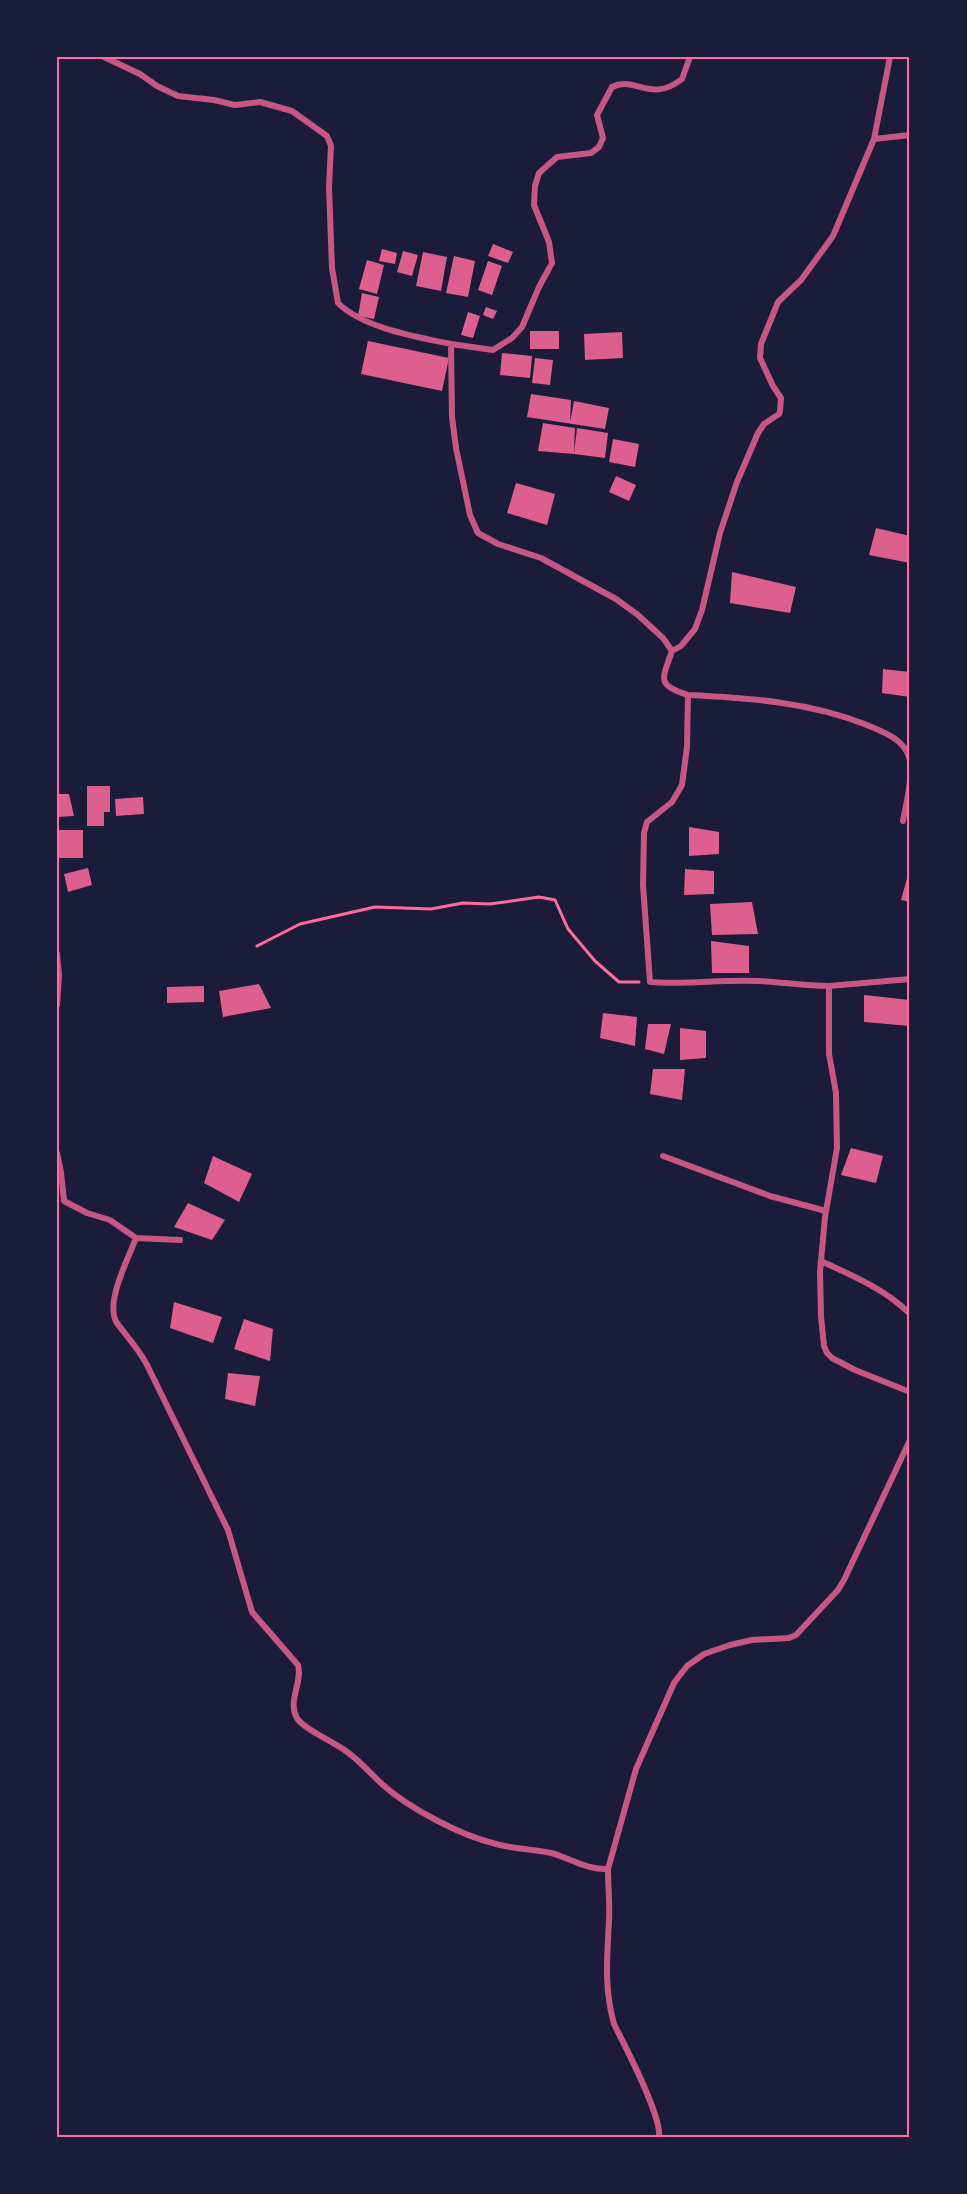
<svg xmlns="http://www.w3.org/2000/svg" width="967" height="2194" font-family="Quicksand,sans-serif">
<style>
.building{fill:#dd5f8e}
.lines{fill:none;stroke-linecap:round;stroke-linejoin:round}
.path{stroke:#ff6b9d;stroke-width:3}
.minor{stroke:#c65784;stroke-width:6}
.neatline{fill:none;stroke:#ff6b9d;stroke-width:2}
</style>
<rect width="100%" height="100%" fill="#1b1b3a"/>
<path class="building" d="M493 244 513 252 508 263 488 256Z
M382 249 397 253 395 264 379 261Z
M403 251 418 255 412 276 397 272Z
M423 252 447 257 441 291 416 286Z
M454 256 475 261 468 297 446 293Z
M367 260 384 265 377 294 359 289Z
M488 261 502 266 492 295 478 290Z
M362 293 379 297 374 319 358 316Z
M486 307 497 311 493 319 483 315Z
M468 312 480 316 473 338 461 335Z
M530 331H559V349H530Z
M622 332 623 358 585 360 584 334Z
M368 341 449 358 442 391 361 374Z
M502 353 532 356 530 378 500 375Z
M535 358 553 360 550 385 532 383Z
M531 394 571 400 570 422 574 401 609 408 605 429 527 417Z
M543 423 575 428 574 454 538 451Z
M577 428 608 433 605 458 574 454Z
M613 439 639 444 635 467 609 462Z
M616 476 636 485 629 501 609 492Z
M516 483 555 494 547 525 507 513Z
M876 528 910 536V563L869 555Z
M732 572 796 587 790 613 730 603Z
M883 669 910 672V697L882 693Z
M87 786H110V812H104V826H87Z
M57 794H69L74 816 57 817Z
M143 797 144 814 116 816 115 799Z
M689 827 719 832V854L689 856Z
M57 830H83V858H57Z
M88 868 92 885 68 892 64 874Z
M685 869 714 871V894L684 895Z
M909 871H910V902L901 900Z
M752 902 758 934 712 935 710 904Z
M711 941 749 946V973H712Z
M259 984 271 1008 223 1017 219 991Z
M204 986V1002L167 1003V987Z
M864 995 910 1000V1026L864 1022Z
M603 1013 637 1017 635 1046 600 1038Z
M648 1024H671L664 1054 645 1049Z
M680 1028 706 1031V1058L680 1060Z
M653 1069H685L682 1100 650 1094Z
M851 1148 883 1156 876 1183 841 1175Z
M213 1156 252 1174 239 1202 204 1183Z
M188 1203 225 1220 212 1240 174 1227Z
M174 1302 222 1317 213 1343 170 1328Z
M244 1319 273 1329 270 1361 234 1349Z
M228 1373 260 1376 255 1406 225 1399Z"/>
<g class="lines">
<path class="path" d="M257 946 300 924 375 907 431 909 463 903 490 904 539 897 555 900 568 929 595 961 619 982H639"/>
<path class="minor" d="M104 57 140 74 157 86 178 96 214 100 235 105 260 102 292 111 327 136 331 146 329 187 332 268 338 303C363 328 417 337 451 344L452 417 456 448 470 515 478 533 498 544 541 558 616 599 638 615 663 638 672 651C663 678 655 685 688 695L687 747 682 785 672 802 647 822 644 833 643 885 650 982C686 985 722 979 759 981 782 982 805 986 829 986V1054L836 1093 837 1148 825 1217 820 1272 821 1316 824 1346 827 1353 832 1358 855 1370 910 1392
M874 139 910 135
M451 344 493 350 512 338 522 327 539 287 552 263 549 242 534 205 535 186 539 173 557 157 591 153 599 147 603 138 597 115 612 87C635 75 650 104 682 79L690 57
M672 651 681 646 695 629 702 610 720 533 737 482 758 433 764 424 779 414 780 411 781 398 773 386 760 358 761 344 778 302 801 280 833 236 874 139 890 57
M688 695C750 698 809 702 867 725 883 732 904 739 909 757 914 773 906 804 903 821
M57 954 59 975 57 1005
M829 986 910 979
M57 1153 61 1172 64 1201 87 1213 110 1220 136 1238C129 1257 104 1304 117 1323 127 1337 139 1349 147 1365L228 1530 252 1612 298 1665C303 1682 287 1701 297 1718 303 1729 334 1742 346 1751 360 1761 371 1774 383 1785 410 1809 462 1836 496 1844 514 1849 533 1849 551 1853 570 1858 587 1870 608 1869L636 1769 674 1683 687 1666 704 1654 730 1645 752 1640 789 1638 796 1635 838 1590 844 1580 910 1440
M663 1156 770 1196 826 1211
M136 1238 180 1240
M821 1261C853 1276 885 1289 910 1314
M608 1869C608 1886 610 1904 609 1921 607 1958 604 1988 614 2024 625 2046 662 2116 659 2137"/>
</g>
<rect width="967" height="2194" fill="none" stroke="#1b1b3a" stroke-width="117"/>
<rect x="58" y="58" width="850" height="2078" class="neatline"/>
</svg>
